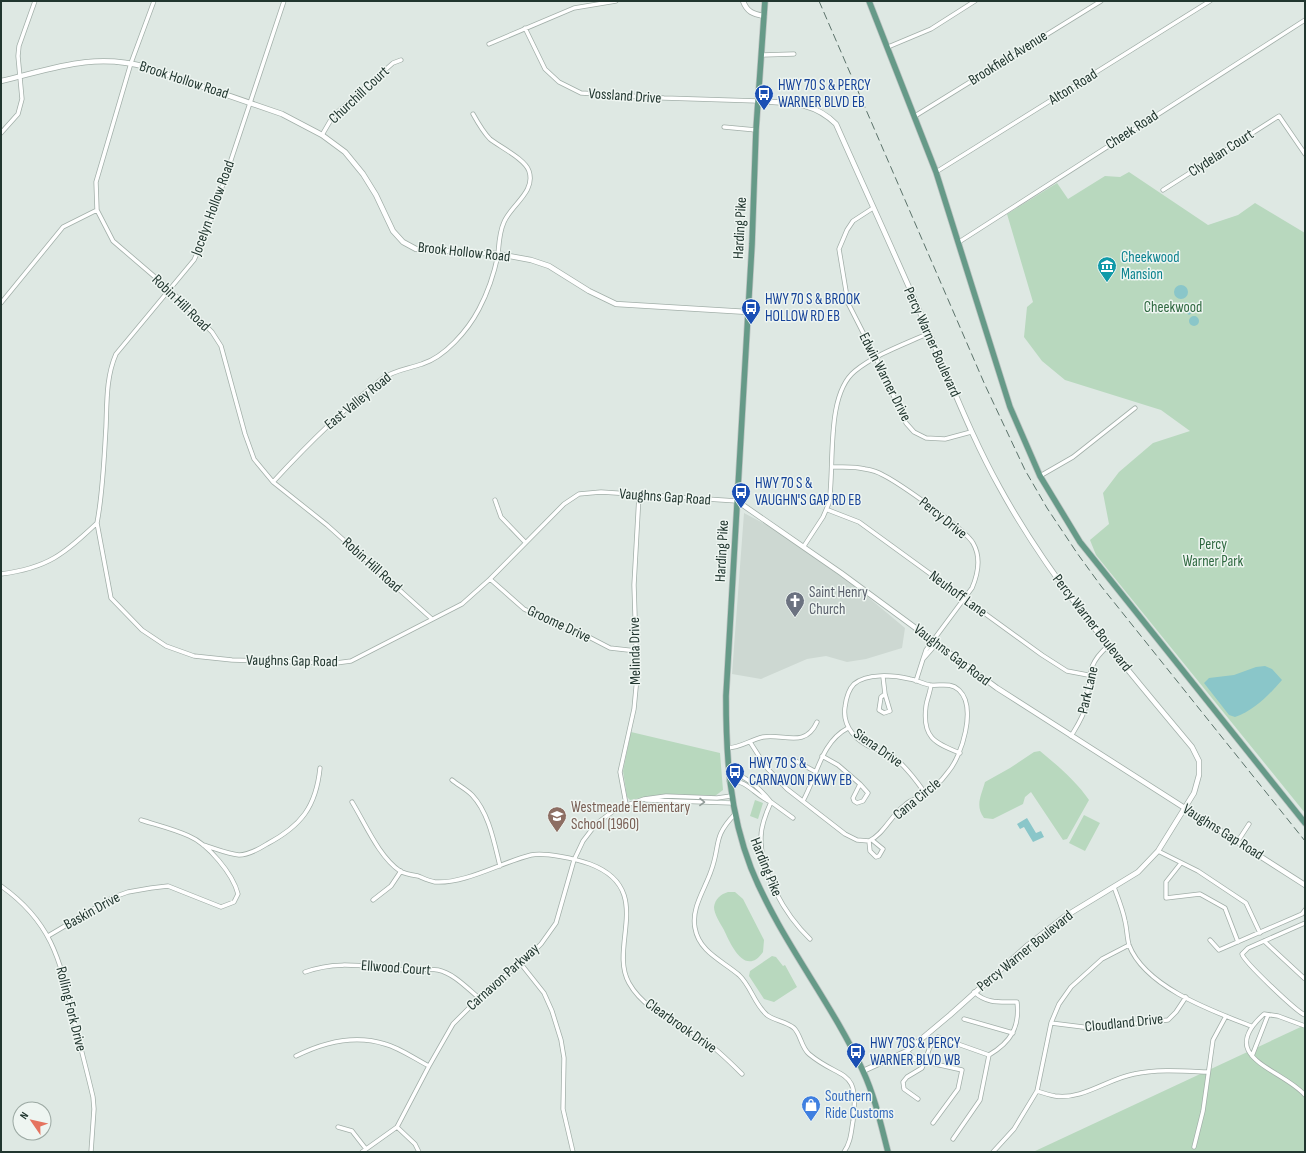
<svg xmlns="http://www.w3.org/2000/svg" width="1306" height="1153" font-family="'Sofia Sans Condensed',sans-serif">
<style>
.built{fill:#cdd8d2}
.green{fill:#b8d8be}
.water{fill:#8ac6c9}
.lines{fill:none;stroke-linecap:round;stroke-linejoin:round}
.minor-casing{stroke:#a2afa9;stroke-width:5}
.tertiary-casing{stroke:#a2afa9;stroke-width:6}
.primary-casing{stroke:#bcc3c1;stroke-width:7}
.minor{stroke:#fff;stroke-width:3.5}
.tertiary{stroke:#fff;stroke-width:4.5}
.primary{stroke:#669a88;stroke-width:5.5}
.rail{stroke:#5b726a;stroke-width:1;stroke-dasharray:8 4;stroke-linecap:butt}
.oneway{stroke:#909a97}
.labels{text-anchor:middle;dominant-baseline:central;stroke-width:3;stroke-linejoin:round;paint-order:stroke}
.street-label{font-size:15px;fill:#21362f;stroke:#eef5f1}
.transit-label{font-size:15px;fill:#164399;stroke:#eef5f1;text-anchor:start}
.culture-label{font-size:15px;fill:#0d838f;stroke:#eef5f1;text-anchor:start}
.park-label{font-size:15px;fill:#2f6940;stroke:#eef5f1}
.worship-label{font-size:15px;fill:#5b616d;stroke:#eef5f1;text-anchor:start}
.education-label{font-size:15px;fill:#785e54;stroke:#eef5f1;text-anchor:start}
.shop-label{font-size:15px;fill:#366cbe;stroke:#eef5f1;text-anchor:start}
</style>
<rect width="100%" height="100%" fill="#dee8e3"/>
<path class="built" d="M744 513 780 532 862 592 905 628 902 648 866 659 847 662 826 656 807 659 761 679 732 674Z"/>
<path class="green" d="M1129 172 1208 225 1238 215 1255 203 1305 233V813L1096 555 1090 540 1109 524 1103 493 1119 472 1153 443 1190 431 1161 410 1065 380 1042 361 1024 337 1027 307 1033 302 1007 214 1057 183 1068 199 1105 176 1120 177Z
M631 732 720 753 723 790 715 796 666 794 630 800 627 797 623 771Z
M1040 751C1058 766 1076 781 1089 800L1067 839 1063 840 1031 792 1025 797 1023 804 993 819 984 818C975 806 981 796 985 782L1010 768 1034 752Z
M755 800 763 803 758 819 750 816Z
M1084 815 1100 823 1085 851 1069 843Z
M728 892H735L743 899 764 940 763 952C745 978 730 943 724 930 720 923 714 914 714 907 715 899 721 894 728 892Z
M772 956 776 957 783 966 785 965 797 987 774 1002 764 999 749 976 750 971Z
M1305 1025V1152H1033Z"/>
<path class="water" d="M1174 292a7 7 0 1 1 14 0a7 7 0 1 1-14 0Z
M1185 302H1186L1192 307 1193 312 1189 315 1184 311Z
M1189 321a5 5 0 1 1 10 0a5 5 0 1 1-10 0Z
M1265 666 1272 669 1282 680C1270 694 1254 711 1235 717L1229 715 1204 683 1209 678 1234 675 1256 667Z
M1027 818 1036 833 1041 831 1044 837 1033 842 1024 827 1020 829 1017 824Z"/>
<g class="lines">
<defs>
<path id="minor" d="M154 1 131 63 96 182 97 210 113 241 169 289 212 332 221 346 245 434 254 459 273 482 327 525 432 619
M525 28 545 69 559 82 581 93 664 98 758 101
M489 44 574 8 616 1
M888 47 931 29 975 1
M762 55 794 54
M915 116 1101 1
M724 127 756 130
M1 133 18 114 22 99 18 56 19 46 35 1
M322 135 333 116 393 63 401 60
M936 172 1210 1
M1163 190 1279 116 1305 154
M873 208 853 221 847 230 839 249 848 303 876 358 906 423 914 432 926 438 945 439 971 432
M959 242 1305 20
M1 303 63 227 97 210
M832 467C842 467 855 466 865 469 871 470 878 472 883 475 899 483 965 529 973 543 981 557 978 574 972 588L926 650 923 659 937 643
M1040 476 1073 457 1135 408
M273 482C307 445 342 410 382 379 394 370 408 369 422 364 445 357 468 330 479 309 488 292 494 274 498 255 499 244 499 233 504 222 511 205 536 192 529 171 525 159 500 147 490 139 483 132 478 123 473 114
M495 500 501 517 525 542
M828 510 859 522 1042 655 1067 671 1088 675
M97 523 111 598 142 630 166 646 194 656 232 660 336 663 351 661 462 604 490 579 564 504 579 494 601 492 737 501
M804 546 823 517 829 503C835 467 825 395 855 371 876 354 905 344 929 333
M1 574C48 568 64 554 97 523 103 492 104 459 106 427 107 402 106 377 116 354L194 260 207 232 284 1
M490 579 524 609 541 617 585 635 610 648 637 651
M883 677 885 694 881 697 879 710 884 713 890 711 885 694
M916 681 923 659
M931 685C930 693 927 699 926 706 922 737 934 743 960 753
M1071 736C1077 726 1084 716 1086 705 1091 678 1085 666 1108 646
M750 742 766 767 787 789 845 834 857 840 869 841C884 834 891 815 905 805 909 801 913 800 918 798 929 792 941 782 948 772 962 756 977 707 959 690 950 682 941 686 930 685 923 684 917 680 910 679 893 675 867 673 854 684 848 690 846 699 845 707 842 727 857 742 875 749 882 752 888 753 895 758 907 768 916 780 925 793
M727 748C740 748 750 740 763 737 783 733 805 749 817 722
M822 756 838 765 860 784 853 798 854 801 857 803 863 801 868 793 860 784
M794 760 816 772
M728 773C744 773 761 790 771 802 755 796 747 779 729 781
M452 780C458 785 466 789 472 795 489 813 494 842 500 866
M646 800 732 803
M803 801C817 776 821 742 848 728
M352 802C365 823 379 857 400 871 405 874 412 875 418 876 423 878 429 881 435 882 465 884 502 862 531 855 545 852 576 859 590 864 656 889 608 946 629 983 644 1010 676 1022 701 1038 716 1048 729 1061 742 1074
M626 804 620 772 634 709 637 677 634 585 639 495
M735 814C712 838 721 844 711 871 705 889 691 908 695 928 699 952 723 961 739 975 751 986 754 1004 767 1015 775 1021 786 1021 794 1028 801 1035 801 1047 809 1054 841 1081 860 1066 853 1121 851 1132 851 1142 844 1152
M793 818 771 802C766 813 761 825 761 837 760 872 785 915 810 939
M869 841 870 851 876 857 879 856 883 849 872 840
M1238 841 1249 824
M203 845C214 848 227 854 239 855 249 855 259 849 267 844 301 826 316 807 320 768
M1158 851 1198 871 1246 903 1260 933
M1181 863 1166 882V898L1200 894 1225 908 1238 942
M1 886C53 923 60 961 74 1020 80 1046 87 1071 93 1097L94 1109 91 1152
M1114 887C1118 898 1123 910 1125 921 1127 929 1127 938 1129 945 1145 987 1212 1011 1251 1026
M373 900 391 886 401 871
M1305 923 1248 948 1242 954C1244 962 1297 1012 1305 1015
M48 936 114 897 128 892 151 888 168 886 221 907 234 902 238 894C233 874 208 844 189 836 174 829 157 825 141 820
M1210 940 1219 950 1302 914 1305 910
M1264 941 1305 979
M521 964 544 993 552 1011 561 1040 564 1058 563 1109 573 1152
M305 972C340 959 369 968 405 970 415 971 428 968 438 970 453 973 467 988 478 997
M964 1019 1013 1033
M1051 1023 1091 1028 1168 1020 1176 1012 1186 997
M1305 1026 1278 1016 1264 1014C1215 1058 1281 1068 1305 1095
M907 1051 908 1055 913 1059 962 1070 958 1089 933 1123
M907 1052 916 1059
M296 1056C324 1042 354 1034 385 1044 400 1048 415 1059 429 1066
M1252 1056 1268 1015
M1037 1091C1043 1093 1049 1095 1055 1096 1083 1100 1107 1079 1134 1074 1157 1069 1184 1071 1207 1072
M918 1099 904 1089 903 1082 907 1077 922 1068 930 1047 938 1037 989 1055C1011 1042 1020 1027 1017 1002 1000 1002 987 1004 974 992
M338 1127 352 1131 366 1149
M397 1127 415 1144 419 1152
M953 1139 980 1100 989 1055
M1194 1147 1203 1111 1213 1040 1226 1016
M362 1152 397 1127 429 1066 453 1024 494 983 521 964 541 944 556 923 574 860 583 841 596 824 616 809 644 799 666 796 717 798 731 796
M993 1152 1014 1129 1037 1091 1051 1023 1059 1004 1071 987 1102 959 1129 945"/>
<path id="tertiary" d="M743 1C747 12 753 14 764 16
M1 81C52 69 93 52 146 67L282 114 322 135 345 152 363 174 376 195 393 231 403 242 416 249 498 254 531 260 549 266 589 291 616 304 748 312
M758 101C788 103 813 101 836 124 867 194 899 263 929 333 952 385 972 438 1000 488 1052 583 1123 664 1192 747L1199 761V775L1194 793 1158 851 1138 872 1064 917 1028 945 950 1015 907 1051 863 1071
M737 501 841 573 997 688 1305 885"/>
<path id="primary" d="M765 1 756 130 752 244 726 696C726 755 729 811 751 868 780 940 831 1001 863 1071 875 1097 881 1125 888 1152
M869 1 936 172 1010 407 1040 476 1080 542 1305 823"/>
</defs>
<use href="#minor" class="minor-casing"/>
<use href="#tertiary" class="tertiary-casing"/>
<use href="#primary" class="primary-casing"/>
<use href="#minor" class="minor"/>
<use href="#tertiary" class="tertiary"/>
<use href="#primary" class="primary"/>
<path class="rail" d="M819 1 985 385 1025 470 1047 508 1077 553 1101 586 1305 841"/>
</g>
<defs><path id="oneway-chevron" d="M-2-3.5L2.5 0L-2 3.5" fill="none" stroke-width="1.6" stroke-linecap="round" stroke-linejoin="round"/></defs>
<use class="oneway" href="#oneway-chevron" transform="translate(702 802) rotate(1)"/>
<defs>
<symbol id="bus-pin" viewBox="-11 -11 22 30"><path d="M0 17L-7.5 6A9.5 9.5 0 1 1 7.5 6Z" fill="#1a4fb4" stroke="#eef5f1"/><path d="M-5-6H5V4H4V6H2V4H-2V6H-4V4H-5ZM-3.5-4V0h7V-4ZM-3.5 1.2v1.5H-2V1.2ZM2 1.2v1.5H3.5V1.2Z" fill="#fff"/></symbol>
<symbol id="museum-pin" viewBox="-11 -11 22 30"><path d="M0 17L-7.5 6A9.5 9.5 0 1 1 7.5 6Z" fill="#0f9aa8" stroke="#eef5f1"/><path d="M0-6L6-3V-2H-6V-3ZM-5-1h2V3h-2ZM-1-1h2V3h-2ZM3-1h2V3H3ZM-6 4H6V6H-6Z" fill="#fff"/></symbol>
<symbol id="church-pin" viewBox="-11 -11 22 30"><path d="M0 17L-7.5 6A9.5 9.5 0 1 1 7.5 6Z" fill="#6b7280" stroke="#eef5f1"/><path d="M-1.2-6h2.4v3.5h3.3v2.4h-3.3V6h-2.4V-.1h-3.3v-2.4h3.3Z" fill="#fff"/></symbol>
<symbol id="school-pin" viewBox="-11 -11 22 30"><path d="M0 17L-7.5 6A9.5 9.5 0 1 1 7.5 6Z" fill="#8d6e63" stroke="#eef5f1"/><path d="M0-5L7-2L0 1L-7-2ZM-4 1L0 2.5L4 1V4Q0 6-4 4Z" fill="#fff"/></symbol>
<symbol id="shop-pin" viewBox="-11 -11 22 30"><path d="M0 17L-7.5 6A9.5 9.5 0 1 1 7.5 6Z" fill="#3f7fe0" stroke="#eef5f1"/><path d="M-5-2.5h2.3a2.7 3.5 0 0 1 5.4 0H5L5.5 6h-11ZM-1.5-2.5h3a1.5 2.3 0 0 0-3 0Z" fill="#fff"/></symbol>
</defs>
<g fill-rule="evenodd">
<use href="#bus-pin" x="753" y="83" width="22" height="30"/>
<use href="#museum-pin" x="1096" y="255" width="22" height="30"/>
<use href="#bus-pin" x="740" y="297" width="22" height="30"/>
<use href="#bus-pin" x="730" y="481" width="22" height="30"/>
<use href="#church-pin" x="784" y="590" width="22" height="30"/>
<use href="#bus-pin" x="724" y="761" width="22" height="30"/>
<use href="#school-pin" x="546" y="805" width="22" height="30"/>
<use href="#bus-pin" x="845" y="1041" width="22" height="30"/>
<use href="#shop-pin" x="800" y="1094" width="22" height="30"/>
</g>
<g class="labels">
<g class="street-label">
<text transform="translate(1008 58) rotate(-32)">Brookfield Avenue</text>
<text transform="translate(184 80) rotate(18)">Brook Hollow Road</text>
<text transform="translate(1073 87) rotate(-32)">Alton Road</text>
<text transform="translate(359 95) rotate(-43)">Churchill Court</text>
<text transform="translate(625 96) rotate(4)">Vossland Drive</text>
<text transform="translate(1132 130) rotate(-33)">Cheek Road</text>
<text transform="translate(1221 153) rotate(-33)">Clydelan Court</text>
<text transform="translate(213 208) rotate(-70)">Jocelyn Hollow Road</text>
<text transform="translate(740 228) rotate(-87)">Harding Pike</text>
<text transform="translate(464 252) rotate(6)">Brook Hollow Road</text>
<text transform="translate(181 303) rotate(44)">Robin Hill Road</text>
<text transform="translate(932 342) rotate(66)">Percy Warner Boulevard</text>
<text transform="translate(885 377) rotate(63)">Edwin Warner Drive</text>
<text transform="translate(358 401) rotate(-39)">East Valley Road</text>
<text transform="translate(665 497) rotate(4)">Vaughns Gap Road</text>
<text transform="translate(943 518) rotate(39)">Percy Drive</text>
<text transform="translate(722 551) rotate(-87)">Harding Pike</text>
<text transform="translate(372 565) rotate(42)">Robin Hill Road</text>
<text transform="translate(958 594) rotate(36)">Neuhoff Lane</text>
<text transform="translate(1092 623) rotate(52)">Percy Warner Boulevard</text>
<text transform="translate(559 624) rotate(25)">Groome Drive</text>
<text transform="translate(635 651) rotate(-91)">Melinda Drive</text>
<text transform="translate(952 655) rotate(37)">Vaughns Gap Road</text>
<text transform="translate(292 661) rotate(1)">Vaughns Gap Road</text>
<text transform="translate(1088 690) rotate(-77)">Park Lane</text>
<text transform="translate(878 748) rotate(35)">Siena Drive</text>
<text transform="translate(917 799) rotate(-39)">Cana Circle</text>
<text transform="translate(1223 832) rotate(32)">Vaughns Gap Road</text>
<text transform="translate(766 867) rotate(68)">Harding Pike</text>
<text transform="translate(92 911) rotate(-29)">Baskin Drive</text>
<text transform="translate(1025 951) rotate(-39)">Percy Warner Boulevard</text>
<text transform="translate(396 968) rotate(4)">Ellwood Court</text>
<text transform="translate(503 977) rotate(-42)">Carnavon Parkway</text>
<text transform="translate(71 1009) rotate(76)">Rolling Fork Drive</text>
<text transform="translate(1124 1023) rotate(-6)">Cloudland Drive</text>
<text transform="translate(681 1026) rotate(35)">Clearbrook Drive</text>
</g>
<g class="transit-label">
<text x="778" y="85">HWY 70 S &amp; PERCY<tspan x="778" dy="17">WARNER BLVD EB</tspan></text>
<text x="765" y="299">HWY 70 S &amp; BROOK<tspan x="765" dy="17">HOLLOW RD EB</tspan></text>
<text x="755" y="483">HWY 70 S &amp;<tspan x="755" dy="17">VAUGHN'S GAP RD EB</tspan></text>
<text x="749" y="763">HWY 70 S &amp;<tspan x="749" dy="17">CARNAVON PKWY EB</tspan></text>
<text x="870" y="1043">HWY 70S &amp; PERCY<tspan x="870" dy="17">WARNER BLVD WB</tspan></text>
</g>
<g class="culture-label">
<text x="1121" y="257">Cheekwood<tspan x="1121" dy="17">Mansion</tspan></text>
</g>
<g class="park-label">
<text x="1173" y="307">Cheekwood</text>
<text x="1213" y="544">Percy<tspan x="1213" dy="17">Warner Park</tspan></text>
</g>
<g class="worship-label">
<text x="809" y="592">Saint Henry<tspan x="809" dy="17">Church</tspan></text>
</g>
<g class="education-label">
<text x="571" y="807">Westmeade Elementary<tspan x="571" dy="17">School (1960)</tspan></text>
</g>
<g class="shop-label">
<text x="825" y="1096">Southern<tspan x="825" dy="17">Ride Customs</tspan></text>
</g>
</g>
<rect width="1306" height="1153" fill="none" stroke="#21362f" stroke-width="4"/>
<g transform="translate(32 1121) rotate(304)"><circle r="19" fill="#eef5f1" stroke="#9ca9a3"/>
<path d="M0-3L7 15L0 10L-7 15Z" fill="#e5735f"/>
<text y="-6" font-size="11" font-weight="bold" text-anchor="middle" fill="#21362f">N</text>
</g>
</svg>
